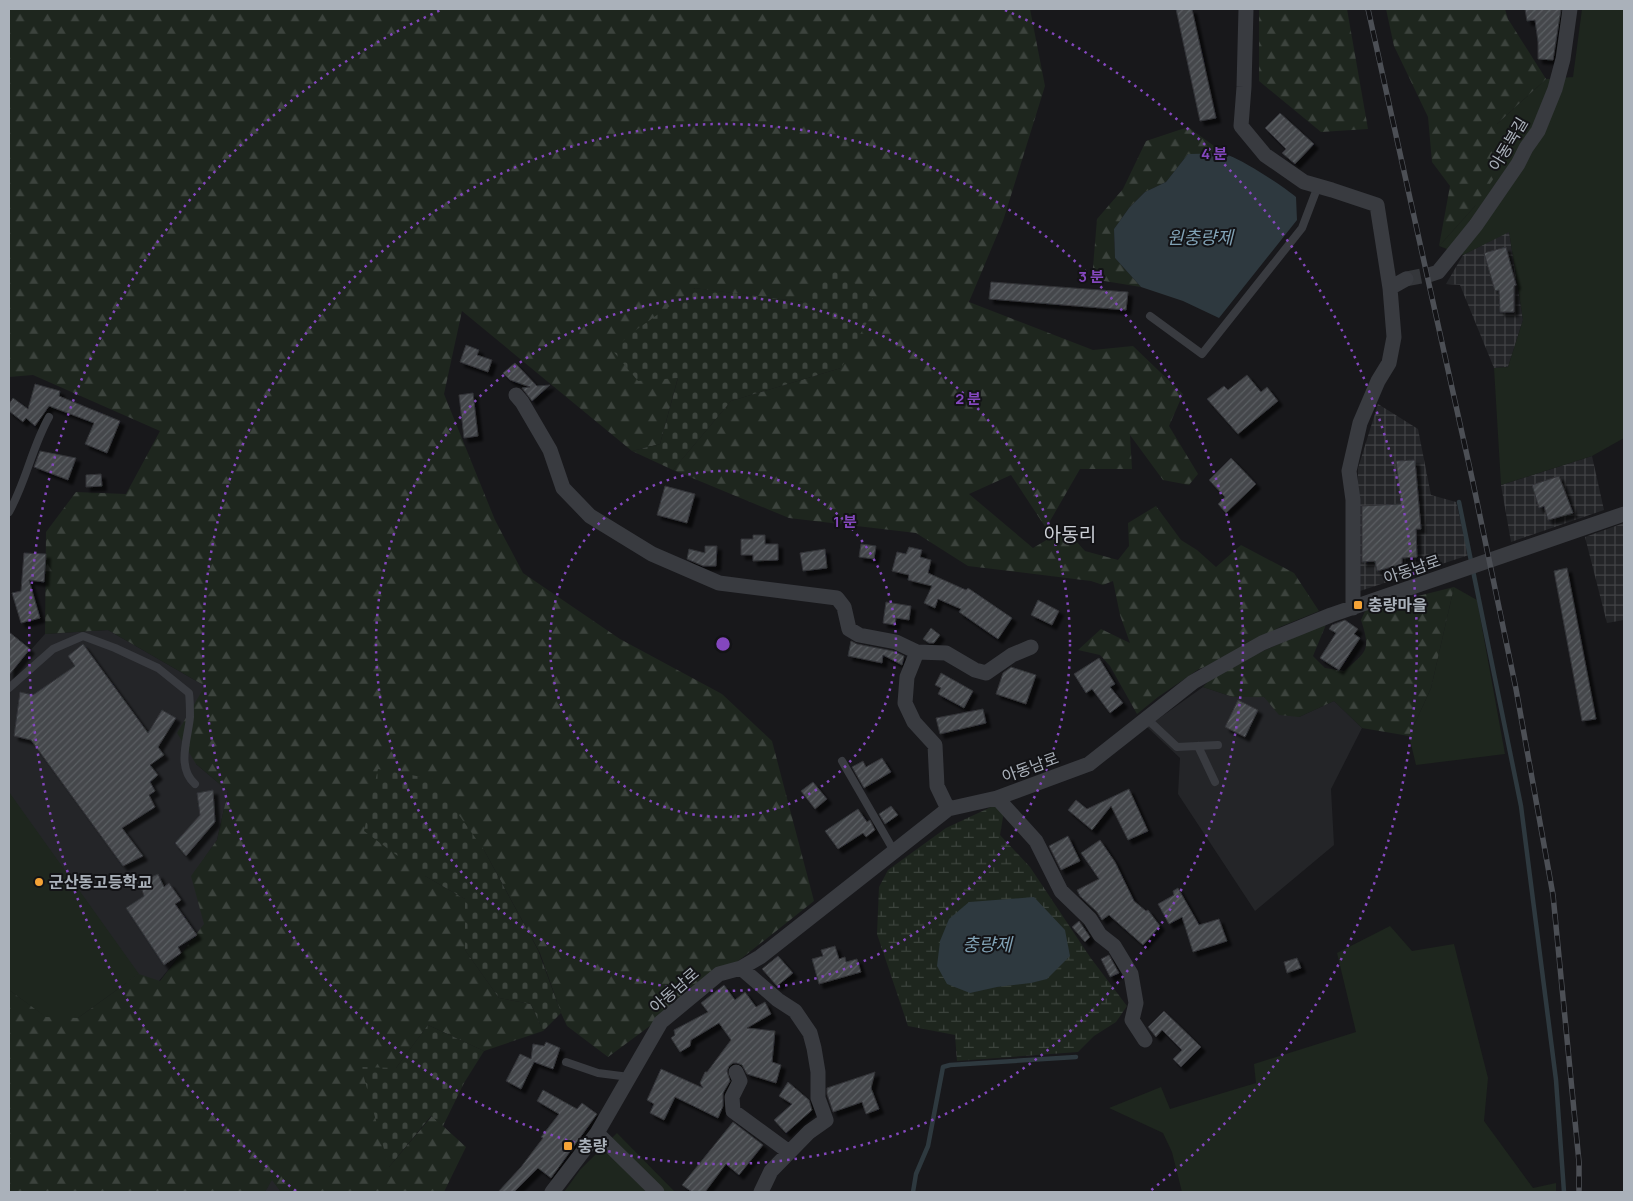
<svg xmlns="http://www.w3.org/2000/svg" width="1633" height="1201" font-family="Manrope,'Noto Sans KR',sans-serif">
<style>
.built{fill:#242528}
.industrial{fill:url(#industrial-grid)}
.green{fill:#1e261e}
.forest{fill:url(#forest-firs)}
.wetland{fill:url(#wetland-marsh)}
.cemetery{fill:url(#cemetery-stones)}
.water{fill:#2e393f}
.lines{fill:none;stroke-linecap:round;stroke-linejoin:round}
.stream{stroke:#2e393f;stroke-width:4.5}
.building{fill:url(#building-hatch);stroke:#323337;filter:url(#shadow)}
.street-tunnel{stroke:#35373b;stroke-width:15;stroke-dasharray:15 8;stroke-linecap:butt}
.lane{stroke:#393b40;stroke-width:8}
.street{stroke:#393b40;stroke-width:15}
.rail-casing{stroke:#4c4f55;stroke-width:5.5}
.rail{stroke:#131316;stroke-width:4;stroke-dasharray:11;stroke-linecap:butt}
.ring{fill:none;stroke:#8447be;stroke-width:2.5;stroke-dasharray:2.5 5}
.poi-dot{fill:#f5a336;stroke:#131316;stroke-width:2}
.labels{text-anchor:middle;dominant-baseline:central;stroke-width:4;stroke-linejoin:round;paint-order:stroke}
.street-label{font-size:16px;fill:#aab1ba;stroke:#131316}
.poi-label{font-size:16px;font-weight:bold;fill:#aab1ba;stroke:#131316;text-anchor:start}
.water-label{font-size:18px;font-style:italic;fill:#81a2b5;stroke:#131316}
.quarter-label{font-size:19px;fill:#cccfd6;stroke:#131316}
.centre{fill:#8447be;stroke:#131316;stroke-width:2.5}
.ring-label{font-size:15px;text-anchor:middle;font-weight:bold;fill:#8447be;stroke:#131316;stroke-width:4;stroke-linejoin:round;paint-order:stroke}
</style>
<defs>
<pattern id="industrial-grid" width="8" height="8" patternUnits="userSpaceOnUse" patternTransform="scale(1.25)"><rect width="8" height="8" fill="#242528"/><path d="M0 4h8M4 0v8" fill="none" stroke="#414245"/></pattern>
<pattern id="forest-firs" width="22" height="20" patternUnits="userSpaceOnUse" patternTransform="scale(1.25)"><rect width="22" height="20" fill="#1e261e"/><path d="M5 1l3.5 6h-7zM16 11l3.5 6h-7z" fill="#3c433d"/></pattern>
<pattern id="wetland-marsh" width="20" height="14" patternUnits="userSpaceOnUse" patternTransform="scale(1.25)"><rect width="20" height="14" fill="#1e261e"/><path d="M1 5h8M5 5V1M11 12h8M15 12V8" fill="none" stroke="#3c433d"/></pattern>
<pattern id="cemetery-stones" width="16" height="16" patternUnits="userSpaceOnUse" patternTransform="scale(1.25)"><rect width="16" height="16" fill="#1e261e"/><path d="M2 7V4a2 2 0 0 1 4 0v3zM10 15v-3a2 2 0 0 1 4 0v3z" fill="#3c433d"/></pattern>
<pattern id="building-hatch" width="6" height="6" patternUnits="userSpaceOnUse" patternTransform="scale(1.25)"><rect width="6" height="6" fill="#44474b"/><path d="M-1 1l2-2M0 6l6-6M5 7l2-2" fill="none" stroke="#5c5f63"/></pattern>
<filter id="shadow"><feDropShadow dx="4.5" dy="4.5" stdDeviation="1" flood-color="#0009"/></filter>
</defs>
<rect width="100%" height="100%" fill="#18181b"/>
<path class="built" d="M108 630 205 686 196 764 228 791 217 840 192 876 205 924 159 981 9 990V674L45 634Z
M1203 687 1233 697H1264L1299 717 1334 701 1362 728 1331 789 1334 845 1255 911 1178 794 1180 758 1147 727Z
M272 1179 281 1192H265Z"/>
<path class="industrial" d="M1509 231 1523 320 1508 367 1494 368 1460 285 1446 284 1463 255Z
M1378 404 1418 429 1431 495 1456 502 1469 555 1357 592 1358 468Z
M1592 456 1604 510 1511 542 1501 485Z
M1624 523V620L1607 623 1585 537Z"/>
<path class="green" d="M1582 9H1624V438L1592 456 1501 485 1494 368 1508 367 1523 320 1509 232 1463 255 1439 246 1475 206 1497 124 1546 79 1573 77Z
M1454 587 1477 600 1505 754 1416 765 1409 736 1431 688Z
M9 792 139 974 78 1018 52 1022 9 990Z
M1390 926 1412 951 1454 944 1488 1078 1484 1121 1533 1188 1556 1183V1192H1182L1172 1152 1163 1133 1109 1108 1161 1087 1170 1109 1256 1083 1254 1064 1356 1032 1337 953Z
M617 1133 675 1192H564L580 1170Z"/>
<path class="forest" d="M9 9H1030L1045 86 1003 221 969 302 1093 350 1133 346 1183 394 1169 426 1198 474 1189 485 1163 480 1130 435 1132 469H1080L1046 528 1011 475 969 494 1033 548 1065 529 1085 551 1118 560 1129 546 1128 523 1156 506 1181 540 1197 550 1216 567 1241 545 1294 573 1319 611 1280 627 1216 663 1199 669 1158 697 1137 714 1110 666 1100 655 1078 650 1101 629 1130 643 1120 615 1113 581 1103 585 1091 581 968 566 916 533 789 518 673 470 731 401 841 368 804 302 694 288 678 377 660 444 632 451 462 311 444 394 495 520 523 573 620 639 722 694 772 741 814 901 742 958 608 1057 567 1026 561 1013 540 953 484 850 425 876 465 899V950L499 998 531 1004 543 1031 484 1051 428 1025 396 1068 389 1167 432 1116 466 1147 444 1192H281L272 1180 265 1192H9V990L46 1017 78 1018 139 974 160 981 204 924 191 876 217 840 228 791 196 764 177 733 205 686 108 630 45 634 46 532 76 492 126 494 160 431 33 375 9 377Z
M1259 9H1347L1368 129 1321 132 1259 81Z
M1386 9H1505L1508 19 1546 79 1497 124 1513 150 1475 206 1439 246 1450 186 1432 162 1428 117 1394 46Z
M1188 127 1225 154H1188L1166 182 1145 192 1129 208 1114 229 1115 258 1141 287 1092 279 1097 219 1123 189 1146 141Z
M1454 587 1431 688 1409 736 1362 728 1334 701 1299 717 1279 715 1264 697H1233L1203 687 1217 672 1327 622 1313 656 1325 668 1344 671C1367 651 1371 651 1361 620L1366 609Z"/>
<path class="wetland" d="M1006 800 1000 835 1030 867 1090 957 1127 1006 1116 1022 1094 1036 1078 1052 957 1061 955 1035 908 1026 877 934 879 887 888 870 946 828Z"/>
<path class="cemetery" d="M836 268 878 303 841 368 731 401 673 470 632 451 660 444 678 378 638 381 613 351 629 335 695 288 803 302Z
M378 769 433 779 484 850 538 950 561 1013 543 1031 531 1004 499 998 465 950V899L425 876 364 831Z
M428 1025 484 1051 464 1083 443 1126 431 1116 389 1167 361 1067 396 1068Z"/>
<path class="water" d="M1188 154C1200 154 1212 153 1223 154 1236 155 1286 188 1296 197L1297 220 1219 318 1183 301 1141 287 1115 258 1114 229 1129 208 1145 192 1166 182Z
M1034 897 1065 930 1070 956 1047 979 1031 983 997 987 970 993 947 984 937 966 940 941 949 919 969 902Z"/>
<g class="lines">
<path class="stream" d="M1459 502 1521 806 1556 1080 1564 1192
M913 1192 916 1174 928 1146 943 1067 950 1065 1076 1057"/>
</g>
<path class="building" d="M1176 9H1192L1216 118 1200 121Z
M1525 9H1561L1553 60 1538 59V42L1535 20 1527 21Z
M1280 113 1314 144 1295 164 1282 153 1286 149 1265 128Z
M1506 247 1516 285 1514 286V312H1500L1499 290 1495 291 1484 253Z
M991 282 1128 292 1126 310 989 299Z
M466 345 479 350 477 355 492 360 488 372 460 362Z
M515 363 537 386 550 385 532 401 522 388 530 387 510 380 503 373Z
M1247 375 1261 392 1267 387 1278 401 1238 434 1207 399 1224 386 1228 390Z
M35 384 60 391 59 396 120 421 107 453 85 444 94 423 49 406 35 426 26 418 23 422 9 411V404L13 398 28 409Z
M473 393 478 436 464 438 459 395Z
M40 451 76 458 68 480 34 467Z
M1231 458 1256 484 1226 513 1218 504 1225 497 1209 480Z
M1415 460 1421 529H1416L1417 557 1402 558V564L1377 571 1375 561 1362 562V506L1401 504 1396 461Z
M101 474 102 486 86 487V475Z
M1559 476 1573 513 1548 520 1544 506 1539 508 1532 485Z
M665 486 695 494 687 523 657 515Z
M753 535H765V544H778V560L753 561V555H741V539H753Z
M861 544 876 546 874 559 859 557Z
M705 546H717L716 566H703L687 559 689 549 705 553Z
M909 547 922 550 920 557 931 560 928 573 966 590 968 588 1012 618 998 639 959 612 961 609 938 599 935 608 924 603 932 586 908 580 909 575 892 571 897 552 906 554Z
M825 549 827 568 803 571 800 553Z
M24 553 46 554 44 582 29 580 40 618 21 623 12 593 21 591Z
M1567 568 1596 719 1582 721 1554 571Z
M1038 600 1059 611 1052 625 1031 615Z
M886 602 911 606 909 620 896 618 895 625 883 623Z
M1345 620 1358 629 1354 634 1360 638 1339 670 1320 658 1336 633 1329 629 1332 625Z
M931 628 940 635 934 643H929L923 639Z
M9 632 30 649 9 675Z
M851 641 857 644 893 651 904 656 902 665 883 655 882 663 848 656Z
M83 644 148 733 162 710 176 718 158 747 164 755 150 765 158 775 150 782 155 791 149 795 155 807 122 828 143 856 123 866 31 740 14 736 20 692 33 695 75 666 68 656Z
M1099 658 1115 684 1110 687 1123 703 1110 713 1092 689 1086 693 1074 674Z
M1011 667 1036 675 1026 704 996 694 1003 673Z
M941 673 973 691 964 708 938 694 941 688 935 685Z
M1238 700 1258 710 1245 737 1225 727Z
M983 709 986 723 940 734 936 718Z
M882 758 891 772 864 788 852 767 863 761 866 767Z
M813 782 827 799 815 809 801 791Z
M1129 789 1148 831 1128 840 1111 806 1092 830 1068 810 1076 800 1087 809Z
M213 790 215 822 186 856 175 843 200 815 197 793Z
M891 806 898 815 885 824 879 814Z
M858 809 867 822 870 820 875 830 866 837 863 833 838 849 825 831Z
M1068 836 1080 861 1061 870 1049 846Z
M1100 840 1115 862 1134 901 1146 911 1148 910 1160 926 1143 945 1109 915 1102 920 1097 912 1080 896 1077 890 1099 879 1081 853Z
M158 874 164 887 169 883 181 900 175 904 197 935 178 947 181 953 164 965 126 908 144 896 142 890 149 882 147 879Z
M1178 888 1199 925 1219 919 1227 941 1193 952 1182 917 1169 924 1158 904 1174 895 1173 891Z
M1079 921 1090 937 1085 942 1072 927Z
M835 946 839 959 845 957 846 962 857 959 861 972 819 984 812 959 823 956 821 950Z
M1109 955 1119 973 1110 977 1101 959Z
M778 956 793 973 777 986 762 969Z
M1297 958 1301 968 1287 973 1284 962Z
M724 985 735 1000 745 992 756 1007 765 1002 771 1014 747 1028 775 1031 772 1062 781 1065 776 1083 747 1074 742 1065 737 1063H733L729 1066 727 1071 730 1081 723 1093V1106L718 1118 675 1097 664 1120 650 1113 654 1104 647 1100 661 1069 703 1088 700 1083 705 1072H707L731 1040 719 1023 691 1040 690 1046 680 1052 671 1038 675 1035 674 1030 708 1012 701 1003Z
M1164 1011 1201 1047 1181 1067 1173 1059 1182 1050 1162 1030 1156 1037 1148 1027Z
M546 1042 560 1048 553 1069 534 1062 521 1089 506 1081 520 1054 531 1059 533 1044 544 1046Z
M875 1072 871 1088 879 1109 866 1114 862 1102 833 1112 827 1094V1088Z
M788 1082 809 1100 812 1110 786 1133 774 1120 792 1104 779 1096Z
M543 1090 577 1109 582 1103 597 1114 551 1178 538 1168 514 1192H498L521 1167 543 1138 541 1137 559 1114 537 1101Z
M733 1122 763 1145 739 1175 726 1164 705 1192H692L682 1185Z"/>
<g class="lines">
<path class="street-tunnel" d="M1406 279 1432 274"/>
<path class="lane" d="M1150 316 1202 354 1302 228 1318 186
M9 512C26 482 32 447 49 417
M9 688 53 649 83 636 115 648 158 668 189 693C190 701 190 709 190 717 188 739 176 767 195 784
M1146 718 1177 747 1218 745
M1198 746 1215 782
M842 761 894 851
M566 1062 598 1073 629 1077"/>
<path class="street" d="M1246 9 1244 87 1241 126 1265 155 1304 182 1332 190 1377 205 1390 288
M1432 274 1438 272 1476 225 1518 164 1526 148 1538 131 1555 89 1563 59 1570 9
M516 395 522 402 550 450 563 488 590 516 652 554 719 583 837 598 844 607 849 629 859 635 896 642 917 652
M1353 608V500L1349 471 1360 423 1378 381 1389 363 1394 337 1390 288 1406 279
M997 798 1036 841 1061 891 1090 919 1100 935 1114 946 1131 974 1136 1003 1132 1020 1145 1040
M948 809 937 786 935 745 914 722 905 703 907 677 917 652 946 653 975 670 986 673 1012 655 1031 647
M741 968 778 1000 795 1011 810 1033 814 1048 818 1072V1098L826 1120 809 1132 771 1171 761 1192
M736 1072 740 1081 732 1097 733 1111 789 1152
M597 1133 657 1192
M552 1192 597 1133 661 1022 719 974 741 968 760 957 948 809 997 798 1089 764 1193 682 1262 643 1331 615 1624 514"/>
<defs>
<path id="rail" d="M1368 9 1472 478 1516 689 1553 895 1579 1162V1192"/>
</defs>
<use href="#rail" class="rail-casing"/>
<use href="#rail" class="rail"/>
</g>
<g class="ring">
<circle cx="723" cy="644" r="173"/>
<circle cx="723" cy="644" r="347"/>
<circle cx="723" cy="644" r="520"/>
<path d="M296 1191A694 694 0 0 1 441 10M1005 10A694 694 0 0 1 1150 1191"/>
</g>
<g class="poi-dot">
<rect x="1353" y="600" width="10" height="10" rx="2.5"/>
<circle cx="39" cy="882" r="5"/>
<rect x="563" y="1141" width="10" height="10" rx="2.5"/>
</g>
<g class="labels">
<g class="street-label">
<text transform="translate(1508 144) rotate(-59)">아동북길</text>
<text transform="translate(1412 569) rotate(-19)">아동남로</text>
<text transform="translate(1030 767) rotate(-20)">아동남로</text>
<text transform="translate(674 990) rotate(-41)">아동남로</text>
</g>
<g class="poi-label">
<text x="1368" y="605">충량마을</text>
<text x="49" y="882">군산동고등학교</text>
<text x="578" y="1146">충량</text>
</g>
<g class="water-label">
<text x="1200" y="237">원충량제</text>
<text x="987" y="944">충량제</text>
</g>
<g class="quarter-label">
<text x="1070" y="534">아동리</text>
</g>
</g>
<circle cx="723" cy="644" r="8" class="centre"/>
<g class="ring-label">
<text x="1214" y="159">4 분</text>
<text x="1091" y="282">3 분</text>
<text x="968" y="404">2 분</text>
<text x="845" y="527">1 분</text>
</g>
<rect width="1633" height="1201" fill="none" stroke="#aab1ba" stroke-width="20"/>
</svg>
